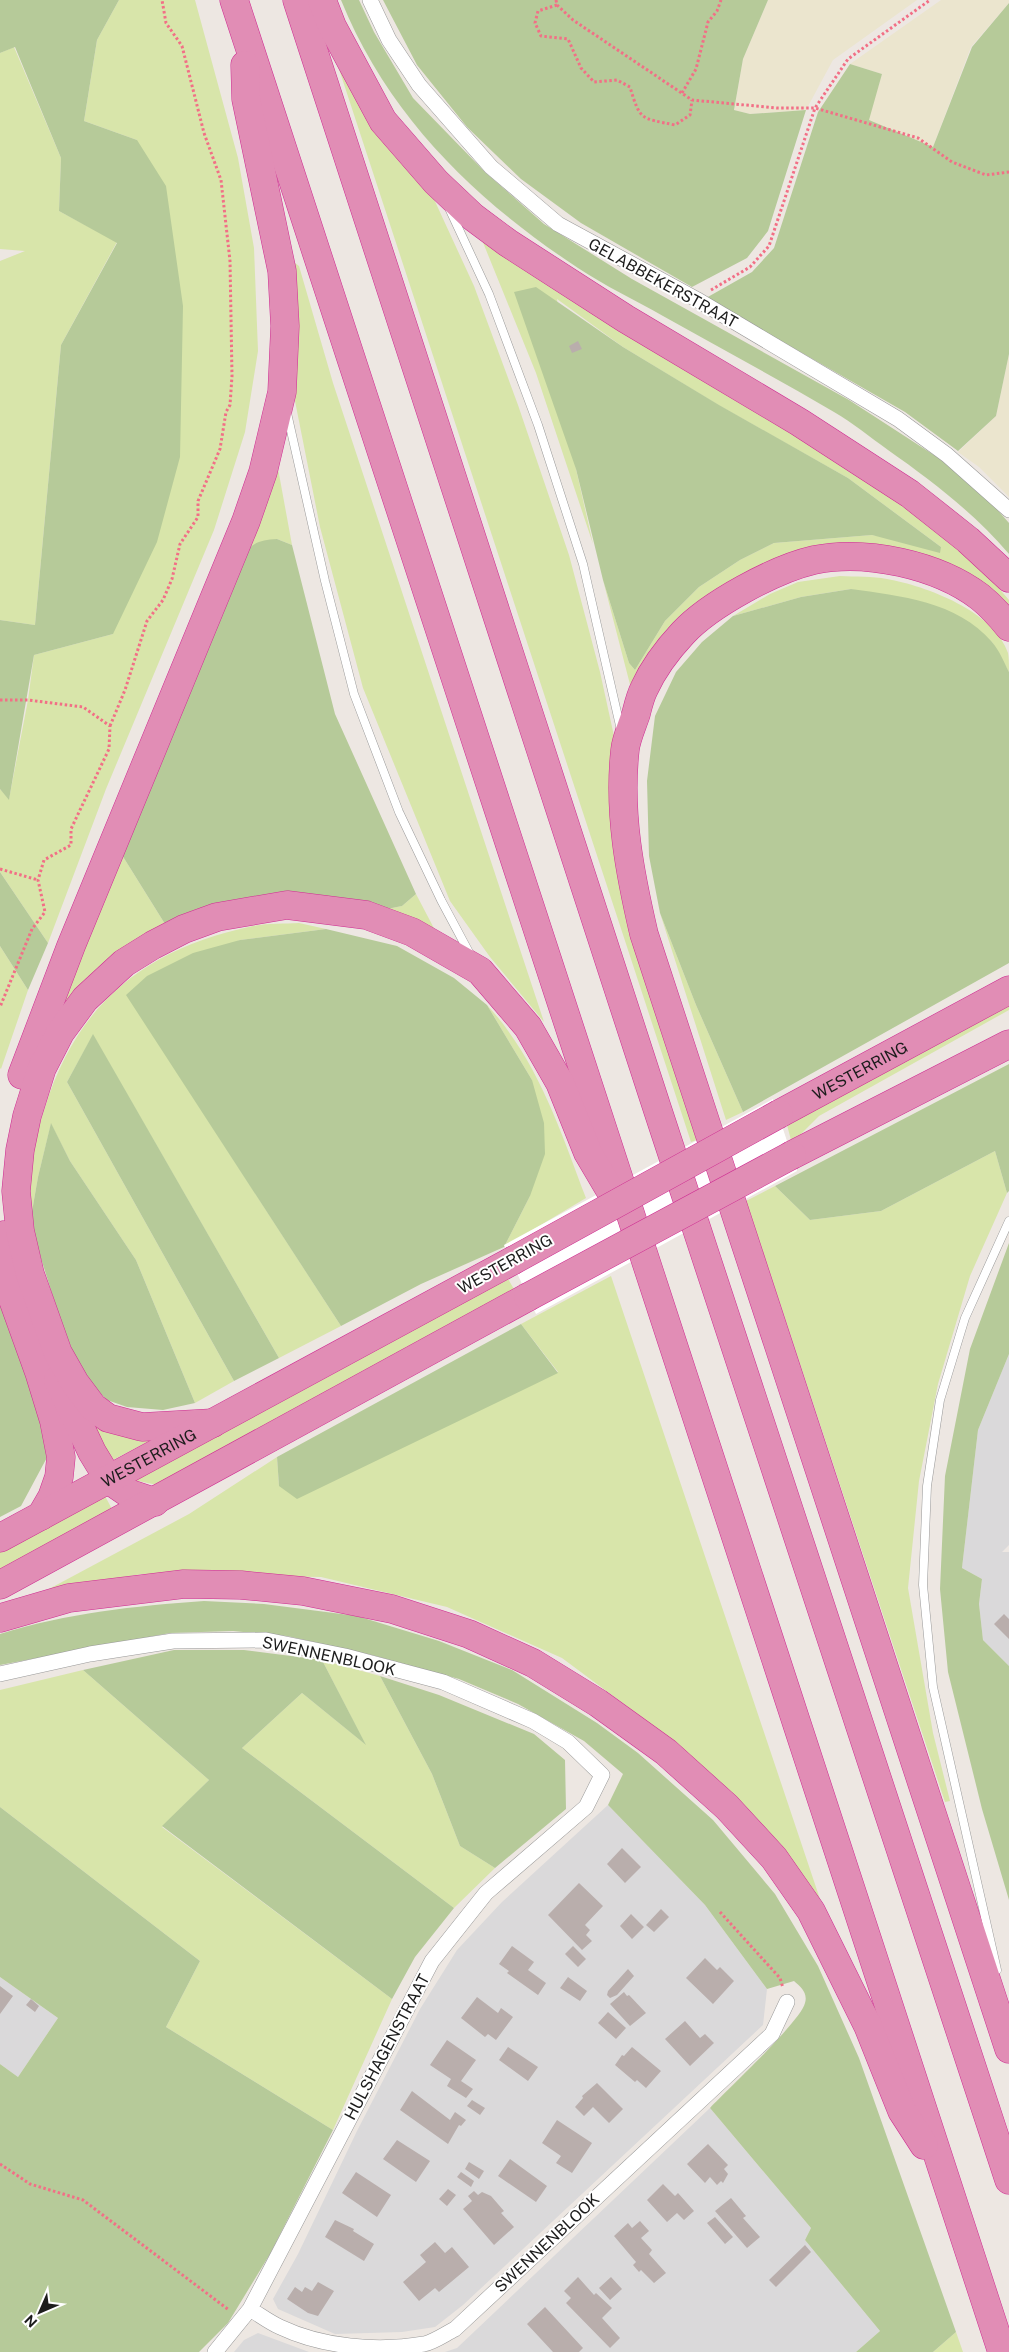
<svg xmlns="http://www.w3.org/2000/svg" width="1009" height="2352" font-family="'Public Sans',sans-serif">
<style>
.residential{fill:#dad9da}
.farmland{fill:#ebe5ce}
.grass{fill:#d8e5aa}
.forest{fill:#b6ca99}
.pier{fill:#fff}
.building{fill:#b9aeac}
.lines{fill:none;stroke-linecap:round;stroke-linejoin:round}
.lane-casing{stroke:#999;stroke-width:9}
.street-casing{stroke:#999;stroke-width:16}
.highway-casing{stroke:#ce2d92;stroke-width:29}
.path{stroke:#f26f86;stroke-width:3;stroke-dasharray:2.5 2.5;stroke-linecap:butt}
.lane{stroke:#fff;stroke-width:8}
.street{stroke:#fff;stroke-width:15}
.highway{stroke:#e18db5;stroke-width:28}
.highway-bridge-casing{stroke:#ce2d92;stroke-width:29;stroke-linecap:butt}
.highway-bridge{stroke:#e18db5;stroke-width:28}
.labels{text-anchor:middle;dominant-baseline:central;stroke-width:4;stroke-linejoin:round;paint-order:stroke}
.street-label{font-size:16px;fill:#1c1c1c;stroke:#fff}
</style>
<rect width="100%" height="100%" fill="#ede7e2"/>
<path class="residential" d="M1009 1354V1545L1002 1552H1009V1666L983 1640 979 1604 982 1579 962 1568 978 1430Z
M608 1805 705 1905 767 1989 763 2025 463 2305 435 2327 402 2332 335 2334 278 2309 273 2299 298 2254 357 2131 420 2009 457 1950 502 1902Z
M0 1977 58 2018 18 2077 0 2064Z
M710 2108 811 2228 805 2240 880 2331 856 2352H445L457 2348Z
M258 2333 309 2352H234L244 2340Z"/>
<path class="farmland" d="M768 0H917L833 60 806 110 750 114 734 110 743 59Z
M941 0H1009V3L971 47 933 147 868 120 882 74 850 64Z
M1009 354V497L979 467 958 452 996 416Z"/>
<path class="grass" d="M119 0H195L238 158 254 248 258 351 245 432 214 530 106 789 48 943 0 872V789L9 799 28 700 34 655 113 634 137 140 84 121 97 40Z
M14 47 61 158 59 211 117 242 61 345 35 625 0 620V261L25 251 0 249V53Z
M338 66 433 197 474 286 518 405 569 555 600 672 702 1138 691 1142Z
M482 240 842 458 978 564 1009 600V609L927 561 753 571 633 696 603 580 629 663 635 670 665 621 699 587 740 560 774 543 872 535 941 547 848 478 720 406 623 347 557 299 576 469 593 544 536 373Z
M295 263 299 266 333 383 544 1022 490 957 450 901 363 688 320 527 294 396 291 266Z
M277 463 292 545 277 539 246 551Z
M840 576C856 577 872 576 887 579 926 586 994 611 1008 653 1009 658 1009 666 1009 672L992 642 851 589 801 597 733 616 770 594 798 582Z
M122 855 165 924 55 1016Z
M416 894 437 934 387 909 402 906Z
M660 913 696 1005 743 1112 726 1120Z
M299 923 326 929 240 940 127 995 341 1326 279 1358 93 1035 67 1082 234 1381 195 1403 136 1260 70 1161 51 1124 38 1177 30 1223C30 1205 27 1187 28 1169 30 1149 39 1127 45 1107 78 1002 147 948 253 926 268 923 284 924 299 923Z
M0 946 28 990 1 1069 0 1068Z
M1009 1002V1010L819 1116 795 1140H791L787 1125Z
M487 1005C537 1059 560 1129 586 1198L504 1247 530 1196 532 1080Z
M995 1151 1007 1193 970 1276 938 1384 919 1481 908 1588 933 1733 950 1801 945 1802 746 1201 775 1186 810 1220 881 1211Z
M611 1276 826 1917 675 1742 562 1658 447 1607 321 1577 142 1574 47 1590 189 1514 277 1457 279 1486 558 1372 521 1324Z
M507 1277 515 1291 157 1485 134 1480 335 1373Z
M77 1401 155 1438 107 1463Z
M105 1496 113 1511 0 1572V1552Z
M322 1660 380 1676 432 1774 460 1846 495 1868 454 1908 242 1748 302 1693 365 1744Z
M83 1670 209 1780 162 1827 392 1999 333 2130 166 2027 200 1961 0 1807V1690Z
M956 2332 963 2352H933Z"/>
<path class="forest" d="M0 0H119L97 40 84 121 137 140 166 186 183 306 180 457 157 542 113 634 34 655 9 800 0 789V620L35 625 61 345 117 243 59 211 61 158 15 47 0 53Z
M341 0H359L374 32 413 98 485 172 544 224 632 279 849 400 940 459 995 507 1009 523V554C974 513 932 481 888 450 870 437 853 423 834 412 778 379 720 348 663 316 635 300 605 286 578 268 475 200 388 116 341 0Z
M383 0H768L743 59 734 110 750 114 806 110 768 231 747 258 692 287 581 223 521 179 467 127 417 65Z
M1009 3V354L996 416 958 451 905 412 706 298 752 272 774 248 818 112 850 64 882 74 869 120 933 147 972 47Z
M536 287 623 347 719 405 848 478 941 547 940 553 872 535 774 543 740 560 699 587 665 621 635 670 629 663 603 580 576 469 514 292Z
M277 539 292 545 335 714 416 894 402 906 387 909 324 896 256 898 165 924 122 855 246 551C256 541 263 540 277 539Z
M851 589C900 596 957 601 992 642 999 650 1004 662 1009 672V963L743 1112 696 1005 660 913 649 856 647 781 655 716 676 672 702 642 733 616 801 597Z
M0 872 48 943 28 990 0 946Z
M326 929 397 946 454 978 487 1005 532 1080 544 1123 545 1154 530 1196 504 1247 421 1284 341 1326 126 995 147 976 193 953 240 940Z
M93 1034 279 1358 234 1381 67 1082Z
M1009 1064V1191L1007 1193 995 1151 881 1211 810 1220 775 1186Z
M51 1123 70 1161 136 1260 195 1403 163 1410 127 1407 107 1400 81 1374 59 1316 30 1223 38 1177Z
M1009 1243V1354L978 1430 962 1568 982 1579 979 1604 983 1640 1009 1666V1900L982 1809 948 1672 940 1589 945 1476 970 1349Z
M0 1287 51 1450 21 1506 0 1517Z
M521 1324 558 1373 297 1499 279 1486 277 1457Z
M204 1601 264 1604 357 1616 439 1641 512 1670 597 1723 638 1753 713 1820 775 1894 818 1966 859 2058 956 2332 933 2352H856L880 2331 805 2240 811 2228 710 2108C727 2090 801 2021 805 2003 808 1993 801 1987 794 1981L767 1989 705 1905 608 1805 623 1774 584 1741 518 1704 459 1679 372 1655 287 1636 233 1631 170 1633 0 1665V1634C67 1613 135 1606 204 1601Z
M174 1650H244L322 1660 366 1745 302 1693 242 1748 454 1908 415 1957 392 1999 162 1826 209 1780 83 1670Z
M380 1676 439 1695 534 1734 565 1760 566 1809 495 1868 460 1846 432 1774Z
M0 1807 200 1961 166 2027 333 2130 270 2254 228 2323 199 2352H0V2064L18 2077 58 2018 0 1977Z"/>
<path class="pier" d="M773 1099 797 1171 536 1314 504 1245Z"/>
<path class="building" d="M578 341 582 349 572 353 569 346Z
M1004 1614 1009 1619V1639L994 1624Z
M622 1848 641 1867 625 1883 607 1864Z
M579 1883 603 1906 585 1925 590 1930 586 1935 592 1941 582 1950 548 1915Z
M661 1909 669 1917 654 1932 646 1925Z
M631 1914 644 1927 632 1939 620 1926Z
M512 1946 534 1962 528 1970 546 1983 538 1995 507 1973 509 1971 499 1964Z
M573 1946 586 1959 578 1967 565 1954Z
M705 1958 717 1970 720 1967 734 1981 713 2004 686 1978Z
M628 1969 634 1976 617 1995 610 1998 607 1995 608 1991Z
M568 1977 587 1991 580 2001 560 1988Z
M0 1986 13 1996 0 2014Z
M624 1992 627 1996 629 1995 646 2013 630 2026 610 2004Z
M477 1997 498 2013 501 2008 513 2017 496 2040 488 2034 485 2037 461 2018Z
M31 1999 39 2006 35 2012 26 2005Z
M608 2012 626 2028 616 2039 598 2023Z
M685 2021 700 2038 705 2034 714 2043 690 2066 665 2039Z
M447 2040 476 2060 461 2081 473 2089 466 2098 447 2086 451 2079 430 2065Z
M508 2047 538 2067 528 2081 499 2060Z
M632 2047 661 2071 646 2088 637 2080 635 2082 615 2065 622 2055 624 2056Z
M597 2083 623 2109 609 2123 593 2107 584 2116 575 2107 583 2098 582 2096Z
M412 2091 450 2120 455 2112 466 2120 461 2126 459 2125 448 2144 400 2110Z
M472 2100 485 2108 480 2115 467 2106Z
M557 2120 592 2143 572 2173 556 2163 561 2156 542 2143Z
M397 2140 430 2161 416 2182 383 2159Z
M708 2144 728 2165 724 2169 728 2174 723 2183 721 2181 717 2185 710 2177 705 2183 687 2164Z
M510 2159 547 2186 536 2202 498 2176Z
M469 2162 484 2171 479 2179 465 2169Z
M356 2172 391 2195 377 2217 342 2193Z
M461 2172 474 2181 471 2187 457 2177Z
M663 2184 675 2196 678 2193 694 2211 684 2220 677 2213 667 2222 647 2200Z
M448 2189 456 2195 447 2206 439 2199Z
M474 2191 478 2195 482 2192 491 2196 504 2211 501 2213 514 2227 494 2245 463 2209 472 2201 468 2196Z
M731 2198 746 2216 743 2218 760 2237 747 2248 715 2211Z
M715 2217 733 2237 725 2244 707 2223Z
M335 2220 354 2229 353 2231 374 2244 364 2261 325 2237Z
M640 2221 649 2231 641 2238 652 2250 649 2254 666 2273 654 2283 641 2270 639 2272 633 2265 636 2262 614 2236 628 2223 632 2228Z
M435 2242 445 2253 452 2247 469 2267 439 2292 435 2288 419 2301 403 2282 426 2262 420 2255Z
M805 2245 811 2252 776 2287 769 2280Z
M578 2277 594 2295 596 2293 612 2308 602 2318 620 2338 610 2348 566 2303 571 2298 564 2291Z
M611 2277 622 2289 610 2300 599 2288Z
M318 2282 334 2291 318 2316 308 2313 287 2299 295 2287 302 2292 305 2287 312 2291Z
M545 2307 583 2348 579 2352H553L527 2324Z"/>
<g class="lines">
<defs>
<path id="lane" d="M449 208 489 294 538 425 583 564 621 730
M287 413 325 581 354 694 399 812 441 900 471 956
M997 1970 933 1687 923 1585 927 1486 940 1400 965 1318 1009 1221"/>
<path id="street" d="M370 0 389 40 419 85 491 167 558 224 696 299 898 419 947 455 1009 510
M0 1674 90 1654 173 1641 266 1640 345 1656 443 1682 533 1721 568 1742 602 1775 586 1807 486 1893 432 1961 250 2309 215 2352
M250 2309C260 2315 269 2322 280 2327 322 2347 377 2352 424 2344 434 2342 445 2334 455 2329L772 2034 787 2002"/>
<g id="highway">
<path d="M234 0 1002 2352"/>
<path d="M297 0 658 1111 1009 2180"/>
<path d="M322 0 332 26 383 121 436 182 473 217 508 243 626 319 799 422 910 494 968 540 1009 578"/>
<path d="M1009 627C1001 617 990 605 980 597 938 565 866 549 814 560 775 569 710 604 683 633 668 649 653 669 644 689 640 697 638 706 636 714 632 726 626 739 625 750 618 813 630 874 644 934L1009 2049"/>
<path d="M22 1075 71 946 246 521 263 472 282 392 285 326 282 271 246 99 245 65"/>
<path id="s1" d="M779 1114 1009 990"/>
<path d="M792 1155 1009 1044"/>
<path d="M4 1235 12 1297 39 1372 54 1421 61 1457 59 1477 52 1497 41 1516"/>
<path d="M58 1380 92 1452 109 1480 128 1493 155 1502"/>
<path d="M213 1423 142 1427 108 1418 93 1407 75 1383 58 1353 30 1274 20 1231 16 1191 20 1150 27 1116 42 1068 60 1033 85 999 124 963 153 945 184 929 217 917 287 905 366 915 412 932 480 971 528 1027 560 1083 588 1153 611 1192"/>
<path id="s2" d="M0 1538 512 1261"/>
<path d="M0 1585 528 1297"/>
<path d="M0 1618 69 1598 184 1584 241 1585 303 1591 392 1609 469 1634 533 1663 598 1703 666 1752 727 1807 774 1858 811 1911 868 2026 902 2111 924 2145"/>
</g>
</defs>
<use href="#lane" class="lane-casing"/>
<use href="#street" class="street-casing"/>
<use href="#highway" class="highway-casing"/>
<path class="path" d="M556 0 557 5 573 20 692 100 777 108H815L918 138 952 162 986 175 1009 172
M557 5 538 11 535 23 541 36 568 39 581 68 594 82 617 80 630 87C640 121 641 118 675 125L690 115 692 100
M682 93 696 69 708 22 717 11 721 0
M711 290 750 267 769 246 815 108 848 59 930 0
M0 700H28L83 707 110 726 109 749 71 829V845L44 860 38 880 45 912 32 929 0 1007
M110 726 125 690 147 621 163 600 172 579 180 544 198 517V501L220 449 226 412 230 405 232 376 230 261 221 180 204 133 182 46 166 23 162 0
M0 869 38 880
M720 1912 780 1978 783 1988
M0 2164 30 2184 83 2200 229 2310"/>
<use href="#lane" class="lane"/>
<use href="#street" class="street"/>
<use href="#highway" class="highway"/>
<defs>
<path id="highway-bridge" d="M512 1261 779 1114
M528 1297 792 1155"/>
</defs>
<use href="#highway-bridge" class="highway-bridge-casing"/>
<use href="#highway-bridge" class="highway-bridge"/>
</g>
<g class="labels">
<g class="street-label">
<text transform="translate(663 283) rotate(29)">GELABBEKERSTRAAT</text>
<text stroke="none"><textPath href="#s1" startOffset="92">WESTERRING</textPath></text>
<text transform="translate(505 1264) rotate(-29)">WESTERRING</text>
<text stroke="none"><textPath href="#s2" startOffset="169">WESTERRING</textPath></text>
<text transform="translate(329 1656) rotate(12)">SWENNENBLOOK</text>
<text transform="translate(387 2047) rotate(-62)">HULSHAGENSTRAAT</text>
<text transform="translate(547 2243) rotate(-43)">SWENNENBLOOK</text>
</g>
</g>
<g transform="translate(40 2312) rotate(225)" stroke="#ffffff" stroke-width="4" paint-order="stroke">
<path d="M0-4L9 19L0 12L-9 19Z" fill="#1c1c1c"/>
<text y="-8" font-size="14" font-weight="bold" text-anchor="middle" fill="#1c1c1c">N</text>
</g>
</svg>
